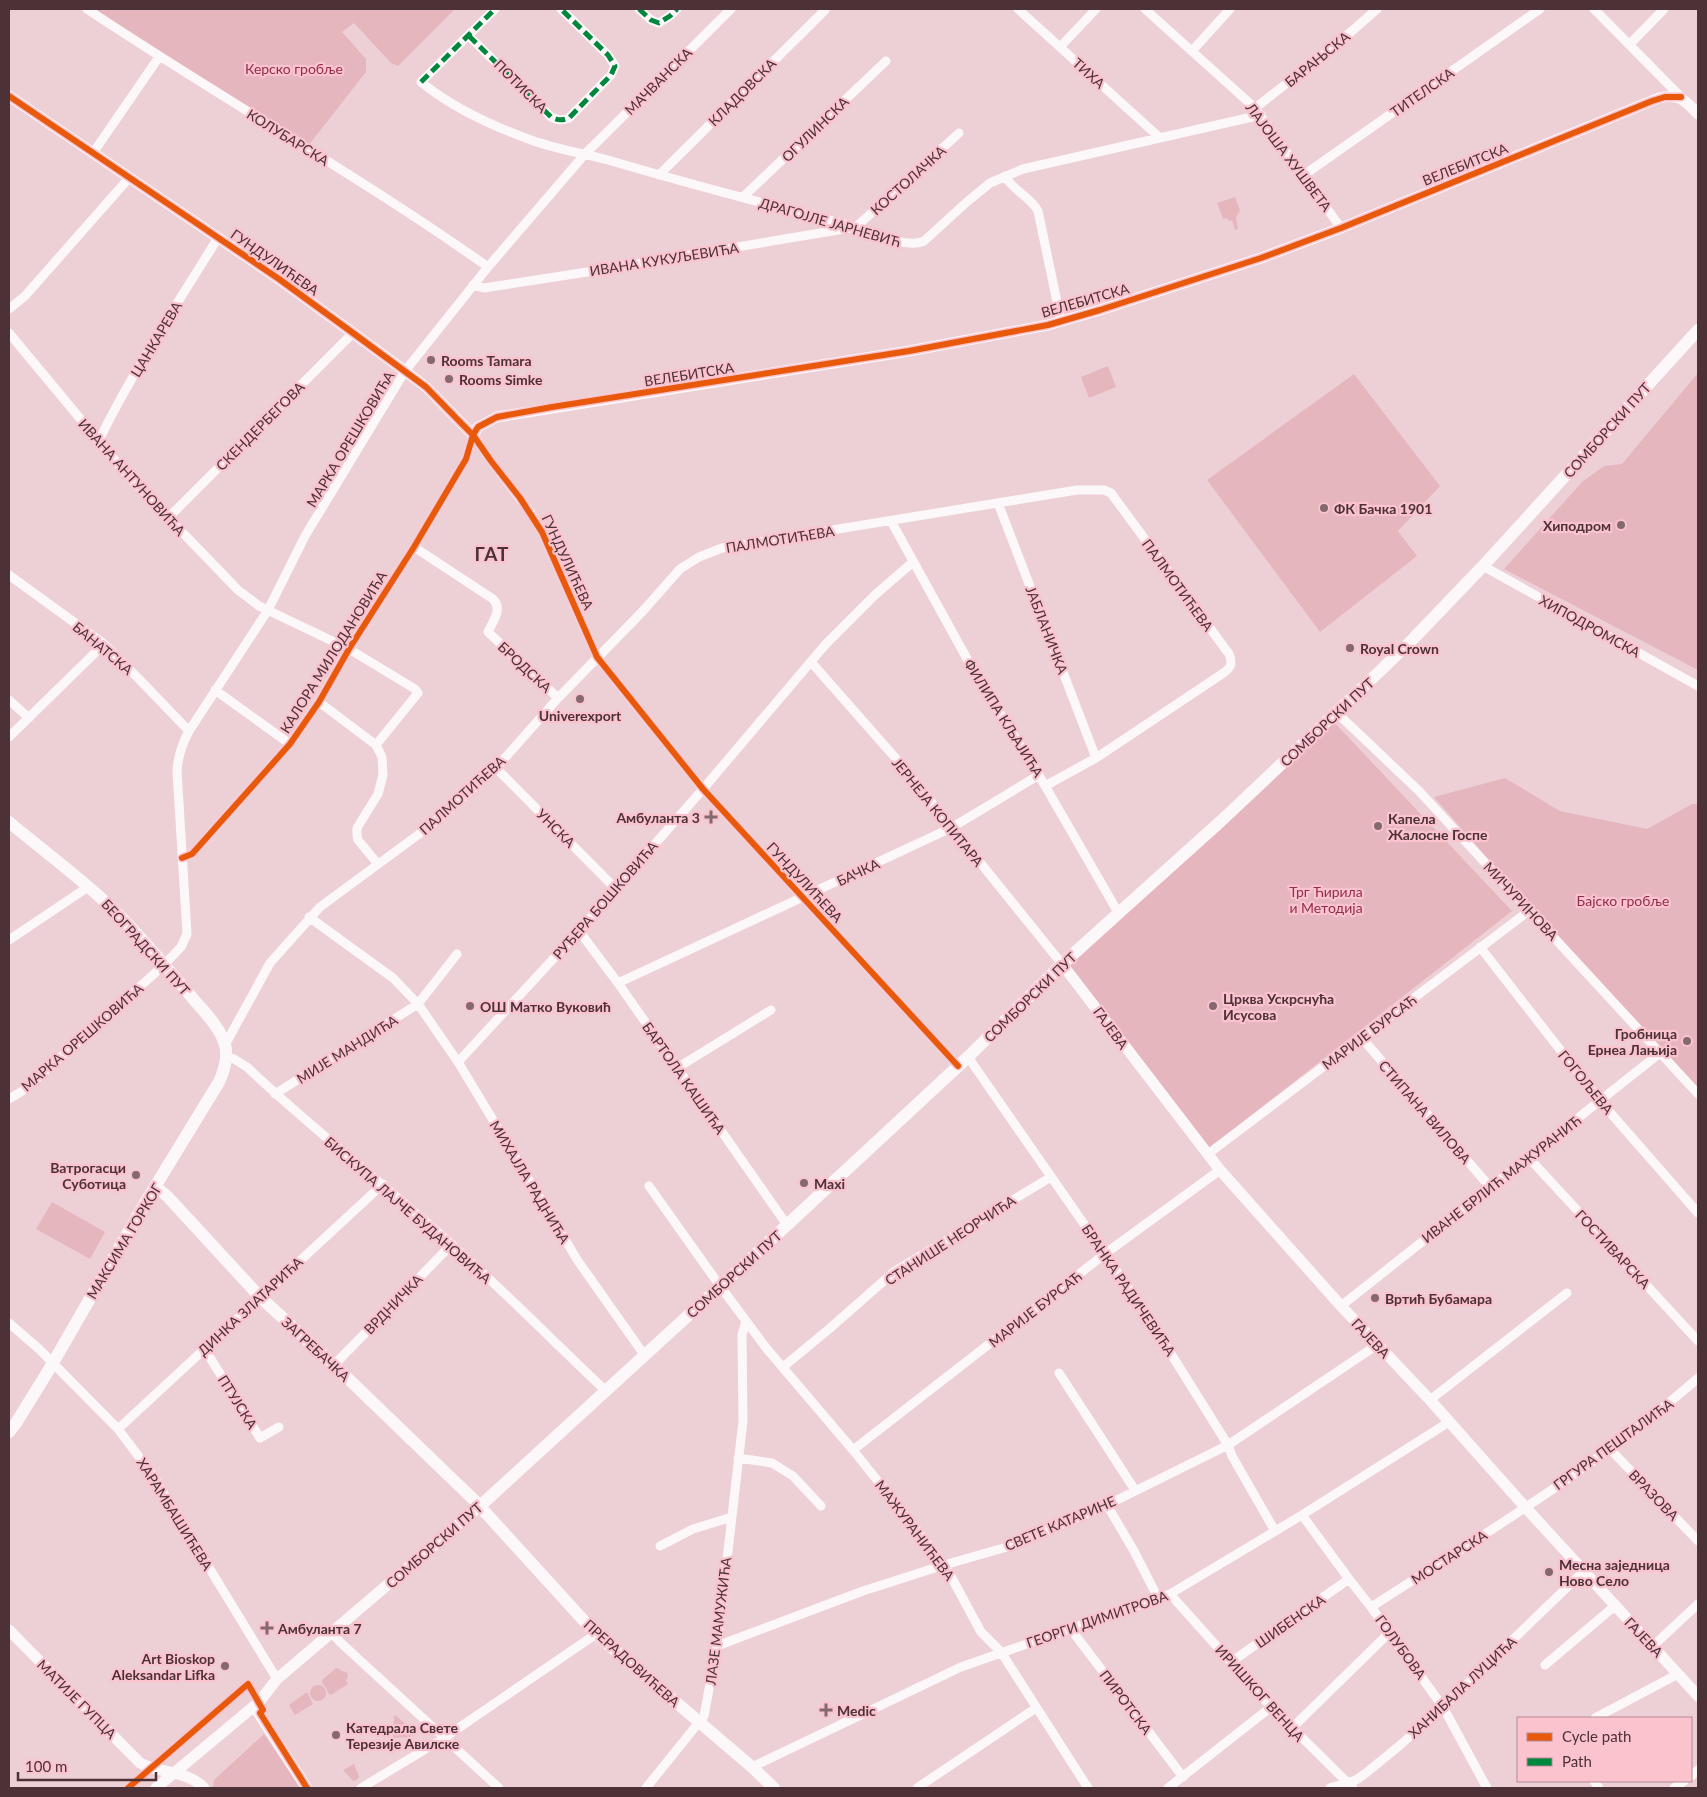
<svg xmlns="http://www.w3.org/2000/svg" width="1707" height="1797" font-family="Lato,sans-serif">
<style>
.green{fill:#e6b6bf}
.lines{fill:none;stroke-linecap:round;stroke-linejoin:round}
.minor{stroke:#fcf8f9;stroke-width:9}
.tertiary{stroke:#fcf8f9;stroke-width:11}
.secondary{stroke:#fcf8f9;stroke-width:12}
.quiet{stroke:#00873e;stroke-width:5;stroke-dasharray:10 5;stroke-linecap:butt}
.cycleway-casing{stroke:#fac3ce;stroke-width:9}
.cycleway{stroke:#e8590c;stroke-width:6}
.poi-dot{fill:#84696f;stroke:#fac3ce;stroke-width:2}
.labels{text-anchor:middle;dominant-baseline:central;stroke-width:4.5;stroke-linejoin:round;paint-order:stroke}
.street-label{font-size:14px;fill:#4c3137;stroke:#fac3ce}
.park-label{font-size:14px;fill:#922e4d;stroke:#fac3ce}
.poi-label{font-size:14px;font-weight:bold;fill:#4c3137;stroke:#fac3ce;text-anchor:start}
.district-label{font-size:19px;font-weight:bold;letter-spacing:1px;fill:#4c3137;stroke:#fac3ce}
</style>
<rect width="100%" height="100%" fill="#edd0d6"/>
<path class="green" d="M84 9H455L398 66 391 63 354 23 342 32 366 59V72L308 146Z
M1235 197 1240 210 1236 218 1238 229 1235 230 1232 220 1229 221 1227 218 1223 219 1217 203Z
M1108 366 1116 387 1089 398 1081 377Z
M1698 373V670L1504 569 1582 482 1604 466 1622 464Z
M1354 374 1440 486 1398 531 1417 556 1320 632 1207 480Z
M1334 722 1512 911 1207 1150 1069 967Z
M1505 778 1560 811 1647 829 1692 804H1698V1092L1607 995 1434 797Z
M52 1202 105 1232 90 1259 36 1229Z
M336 1668 340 1669 341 1671 347 1672 348 1677 346 1680 348 1684 331 1695 328 1693C327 1687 322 1685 322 1680Z
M310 1693a8 8 0 1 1 16 0a8 8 0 1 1-16 0Z
M307 1692 313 1704 295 1715 289 1705Z
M395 1715C402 1720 412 1729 411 1737L393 1738 394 1716Z
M264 1734 300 1788H213L214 1780Z
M354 1764 359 1777 357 1780 353 1781 343 1770Z"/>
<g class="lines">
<path class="minor" d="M87 9C219 97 358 175 488 267
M495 9 421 82C454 109 492 126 531 140 555 149 583 153 608 160 686 183 765 204 845 224 865 230 906 250 924 241L968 201 990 183 1023 169 1261 115
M639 9 651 20 659 23 670 16 677 9
M1018 9 1160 138
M1145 9 1255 108 1341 228
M1594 9 1681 97
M469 36 551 117C558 120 561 121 569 118L611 75 615 66 608 55 561 9
M1630 44 1664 9
M1060 47 1096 9
M1192 51 1230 9
M1255 108 1336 45 1377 9
M93 153 159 57
M659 175 825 10
M1304 175 1540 9
M1005 176C1013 191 1030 196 1038 211L1061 321
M743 197 886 61
M473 285 484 288 600 270 856 227 959 133
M9 309 25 296 129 178
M9 333 127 475 238 590 259 606 349 649 415 689 418 693 376 745
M473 435 491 461 530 512 542 532 597 657 703 789 958 1066
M98 442C133 371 176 305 218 238
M998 503 1096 758
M168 518 353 333
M891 521 976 675 1044 784 1119 914
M414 547 493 599C503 609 493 621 488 632L558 698
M1483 566 1698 686
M9 575 104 644 139 679 189 731
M811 662 899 762 1062 964
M215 690 290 744
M9 700 29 718
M319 702 376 745 382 757 383 775 378 794 357 828V835L358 840 377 863
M1337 713 1419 791 1698 1094
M9 737 104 644
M496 768 615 888
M182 858 192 854 290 744 319 702 349 649 414 547 466 459 473 435
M309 917 393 978 418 1004 458 1062 578 1261 645 1356
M579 931 618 983 787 1225
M9 940 88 887
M1480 947 1600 1101 1698 1213
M618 983 951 828 1039 775
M1361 1037 1490 1187
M225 1045 270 963 320 907 430 826 470 791 496 768 558 698 642 612 680 569 699 557 722 548 1077 490H1104L1111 493 1229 654C1233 664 1231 668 1222 674L1096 758 1045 786
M225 1057 234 1059 247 1067C312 1129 383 1183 450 1243 503 1290 554 1342 606 1391
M968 1057 1143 1309 1228 1445 1232 1456 1275 1531
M458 1062 579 931 703 789 825 645 876 594 913 562
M677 1068 771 1010
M275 1094 418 1004 457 954
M9 1099 24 1090 164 965 181 947 187 934 177 771C178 755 182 744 189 731L268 610 305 536 405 371 488 267 585 154 731 9
M1208 1154 1530 910
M1528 1157 1698 1341
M649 1186 720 1286 767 1349 853 1450 932 1549 947 1569 981 1632 1001 1652 1088 1788
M1341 1306 1660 1053
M9 1323 39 1349 118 1429 152 1474 277 1679
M204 1348 260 1438 279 1427
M334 1365 452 1244
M783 1367 829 1329 895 1271 1051 1177
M1059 1373 1135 1490
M1430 1400 1567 1293
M118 1429 383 1184
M1610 1449 1698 1541
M853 1450 1106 1253 1220 1170
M738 1458 772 1463 793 1476 821 1506
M1107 1505 1134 1551 1158 1598
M1302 1515 1349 1579 1371 1607 1443 1707 1487 1788
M660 1546 693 1529 732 1517
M1170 1594 1271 1707 1353 1788
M1371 1607C1483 1535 1598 1466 1698 1378
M1071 1628 1076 1636 1183 1777
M332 1633 340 1642 499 1788
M1654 1645 1698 1604
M717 1646 863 1591 944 1565 1007 1547 1107 1505 1228 1445 1377 1345
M1231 1662 1349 1579
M1545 1665 1610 1610 1617 1607
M1595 1718 1678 1674
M1291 1729 1389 1633
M752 1767 961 1667 1170 1594 1302 1515 1449 1422
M1691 1776 1698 1770
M1594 1781 1599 1788
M361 1788 444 1738 596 1634
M646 1788 704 1716 717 1646 743 1421 742 1335 746 1321
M917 1788 1036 1708
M1168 1788 1271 1707
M1330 1788 1356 1780 1366 1773 1399 1746 1443 1707 1584 1571
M1674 1788 1684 1781"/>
<path class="tertiary" d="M9 96 279 279 405 371 426 387 473 435 478 427 497 417 909 351 1048 325 1100 310 1261 258 1341 228 1659 98C1679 93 1685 100 1698 114
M1062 964 1220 1170 1341 1306 1430 1400 1526 1508 1698 1696
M9 1630 140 1763C160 1774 188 1770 204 1788
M254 1706 307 1788
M156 1788 259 1702 277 1679 480 1506"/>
<path class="secondary" d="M9 822C39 847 71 871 100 897 133 927 161 961 190 995 202 1010 220 1026 225 1045 228 1056 224 1071 219 1082L145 1203 50 1368 16 1423 9 1432
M156 1187 168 1197 260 1297 334 1365 474 1500 596 1634 752 1767 774 1788
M480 1506 787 1225 968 1057 1062 964 1221 821 1379 672 1414 638 1483 566 1698 330"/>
<path class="quiet" d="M639 9 651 20 659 23 670 16 677 9
M469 36 551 117C558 120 561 121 569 118L611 75 615 66 608 55 561 9
M421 82 495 9"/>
<defs>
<path id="cycleway" d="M9 96 279 279 353 333 426 387 462 424 473 435 491 461 520 498 542 532 597 657 703 789 958 1066
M182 858 192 854 290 744 319 702 349 649 414 547 466 459 473 435 478 427 497 417 552 407 909 351 1048 325 1100 310 1261 258 1341 228 1652 101 1665 97H1681
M128 1788 248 1684 263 1710 260 1713 307 1788"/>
</defs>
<use href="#cycleway" class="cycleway-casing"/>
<use href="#cycleway" class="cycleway"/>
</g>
<g class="poi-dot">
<circle cx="431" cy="360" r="5"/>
<circle cx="449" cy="379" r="5"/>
<circle cx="1324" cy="508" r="5"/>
<circle cx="1621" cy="525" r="5"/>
<circle cx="1350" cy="648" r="5"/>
<circle cx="580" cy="699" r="5"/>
<path d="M708.5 809.5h5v5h5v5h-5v5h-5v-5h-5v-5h5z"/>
<circle cx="1378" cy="826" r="5"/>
<circle cx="470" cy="1006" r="5"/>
<circle cx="1213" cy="1006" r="5"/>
<circle cx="1687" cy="1041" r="5"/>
<circle cx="136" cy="1175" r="5"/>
<circle cx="804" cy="1183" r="5"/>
<circle cx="1375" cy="1298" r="5"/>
<circle cx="1549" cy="1572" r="5"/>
<path d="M264.5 1620.5h5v5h5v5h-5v5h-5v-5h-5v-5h5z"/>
<circle cx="225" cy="1666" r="5"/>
<path d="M823.5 1702.5h5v5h5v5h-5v5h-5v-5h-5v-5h5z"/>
<circle cx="336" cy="1735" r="5"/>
</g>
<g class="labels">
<g class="street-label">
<text transform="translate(1317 59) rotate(-39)">БАРАЊСКА</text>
<text transform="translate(1089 73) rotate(42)">ТИХА</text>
<text transform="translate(658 81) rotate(-45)">МАЧВАНСКА</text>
<text transform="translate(521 86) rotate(45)">ПОТИСКА</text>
<text transform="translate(742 92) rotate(-45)">КЛАДОВСКА</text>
<text transform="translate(1422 92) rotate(-35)">ТИТЕЛСКА</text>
<text transform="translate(815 129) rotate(-44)">ОГУЛИНСКА</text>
<text transform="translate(288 137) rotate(32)">КОЛУБАРСКА</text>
<text transform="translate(1289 157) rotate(53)">ЛАЈОША ХУШВЕТА</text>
<text transform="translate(1465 164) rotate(-22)">ВЕЛЕБИТСКА</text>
<text transform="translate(908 180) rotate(-42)">КОСТОЛАЧКА</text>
<text transform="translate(830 222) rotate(16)">ДРАГОЈЛЕ ЈАРНЕВИЋ</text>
<text transform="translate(664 259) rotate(-9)">ИВАНА КУКУЉЕВИЋА</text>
<text transform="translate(275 262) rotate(35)">ГУНДУЛИЋЕВА</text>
<text transform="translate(1085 300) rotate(-16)">ВЕЛЕБИТСКА</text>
<text transform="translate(156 339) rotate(-59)">ЦАНКАРЕВА</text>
<text transform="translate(689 374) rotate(-9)">ВЕЛЕБИТСКА</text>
<text transform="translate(260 426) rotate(-45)">СКЕНДЕРБЕГОВА</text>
<text transform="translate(1607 430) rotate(-48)">СОМБОРСКИ ПУТ</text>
<text transform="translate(350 439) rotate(-59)">МАРКА ОРЕШКОВИЋА</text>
<text transform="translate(132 477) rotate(48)">ИВАНА АНТУНОВИЋА</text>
<text transform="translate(780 539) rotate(-9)">ПАЛМОТИЋЕВА</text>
<text transform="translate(568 562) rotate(65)">ГУНДУЛИЋЕВА</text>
<text transform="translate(1178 585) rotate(54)">ПАЛМОТИЋЕВА</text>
<text transform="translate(1590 626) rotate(29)">ХИПОДРОМСКА</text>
<text transform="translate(1047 630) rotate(69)">ЈАБЛАНИЧКА</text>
<text transform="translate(103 648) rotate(40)">БАНАТСКА</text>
<text transform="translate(333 652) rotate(-58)">КАЛОРА МИЛОДАНОВИЋА</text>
<text transform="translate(525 667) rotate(43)">БРОДСКА</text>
<text transform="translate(1004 718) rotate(58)">ФИЛИПА КЉАЈИЋА</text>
<text transform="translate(1327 722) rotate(-43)">СОМБОРСКИ ПУТ</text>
<text transform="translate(462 795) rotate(-42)">ПАЛМОТИЋЕВА</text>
<text transform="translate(938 812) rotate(51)">ЈЕРНЕЈА КОПИТАРА</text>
<text transform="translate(556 828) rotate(45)">УНСКА</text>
<text transform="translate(858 872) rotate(-25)">БАЧКА</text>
<text transform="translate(805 882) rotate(47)">ГУНДУЛИЋЕВА</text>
<text transform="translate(605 900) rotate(-49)">РУЂЕРА БОШКОВИЋА</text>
<text transform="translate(1521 901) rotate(47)">МИЧУРИНОВА</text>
<text transform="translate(146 947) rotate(48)">БЕОГРАДСКИ ПУТ</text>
<text transform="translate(1030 997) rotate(-44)">СОМБОРСКИ ПУТ</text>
<text transform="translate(1111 1028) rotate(54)">ГАЈЕВА</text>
<text transform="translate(1369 1032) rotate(-37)">МАРИЈЕ БУРСАЋ</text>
<text transform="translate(82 1037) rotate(-41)">МАРКА ОРЕШКОВИЋА</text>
<text transform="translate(347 1049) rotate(-32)">МИЈЕ МАНДИЋА</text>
<text transform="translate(684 1078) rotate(55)">БАРТОЛА КАШИЋА</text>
<text transform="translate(1586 1082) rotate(51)">ГОГОЉЕВА</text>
<text transform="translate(1425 1112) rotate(49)">СТИПАНА ВИЛОВА</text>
<text transform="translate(1501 1179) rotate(-38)">ИВАНЕ БРЛИЋ МАЖУРАНИЋ</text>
<text transform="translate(530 1182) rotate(59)">МИХАЈЛА РАДНИЋА</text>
<text transform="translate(408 1210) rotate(41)">БИСКУПА ЛАЈЧЕ БУДАНОВИЋА</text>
<text transform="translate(950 1240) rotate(-33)">СТАНИШЕ НЕОРЧИЋА</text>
<text transform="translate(124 1241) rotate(-59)">МАКСИМА ГОРКОГ</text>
<text transform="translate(1613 1249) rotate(47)">ГОСТИВАРСКА</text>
<text transform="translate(734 1274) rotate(-42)">СОМБОРСКИ ПУТ</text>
<text transform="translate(1129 1290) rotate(56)">БРАНКА РАДИЧЕВИЋА</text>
<text transform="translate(393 1304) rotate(-46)">ВРДНИЧКА</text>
<text transform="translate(250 1306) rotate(-43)">ДИНКА ЗЛАТАРИЋА</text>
<text transform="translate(1035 1309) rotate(-38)">МАРИЈЕ БУРСАЋ</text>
<text transform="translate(1371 1338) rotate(47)">ГАЈЕВА</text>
<text transform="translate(316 1349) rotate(43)">ЗАГРЕБАЧКА</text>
<text transform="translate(238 1402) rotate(58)">ПТУЈСКА</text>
<text transform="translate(1613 1444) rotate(-36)">ГРГУРА ПЕШТАЛИЋА</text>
<text transform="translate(1654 1495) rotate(46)">ВРАЗОВА</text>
<text transform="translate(175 1514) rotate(58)">ХАРАМБАШИЋЕВА</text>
<text transform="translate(1060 1523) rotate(-23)">СВЕТЕ КАТАРИНЕ</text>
<text transform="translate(915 1530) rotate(53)">МАЖУРАНИЋЕВА</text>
<text transform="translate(434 1545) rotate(-41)">СОМБОРСКИ ПУТ</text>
<text transform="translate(1449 1557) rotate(-33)">МОСТАРСКА</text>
<text transform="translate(1097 1619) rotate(-19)">ГЕОРГИ ДИМИТРОВА</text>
<text transform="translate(718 1621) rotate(-83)">ЛАЗЕ МАМУЖИЋА</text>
<text transform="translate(1290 1621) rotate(-35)">ШИБЕНСКА</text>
<text transform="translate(1644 1637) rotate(47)">ГАЈЕВА</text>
<text transform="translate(1401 1647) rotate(54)">ГОЛУБОВА</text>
<text transform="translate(632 1663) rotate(42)">ПРЕРАДОВИЋЕВА</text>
<text transform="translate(1462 1687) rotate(-43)">ХАНИБАЛА ЛУЦИЋА</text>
<text transform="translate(1260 1693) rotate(48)">ИРИШКОГ ВЕНЦА</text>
<text transform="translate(77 1699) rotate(45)">МАТИЈЕ ГУПЦА</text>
<text transform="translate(1126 1702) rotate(53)">ПИРОТСКА</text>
</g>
<g class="park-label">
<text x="294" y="68">Керско гробље</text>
<text x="1326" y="891">Трг Ћирила<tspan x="1326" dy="16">и Методија</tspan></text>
<text x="1623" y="900">Бајско гробље</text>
</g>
<g class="poi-label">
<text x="441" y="360">Rooms Tamara</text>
<text x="459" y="379">Rooms Simke</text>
<text x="1334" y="508">ФК Бачка 1901</text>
<text x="1611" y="525" text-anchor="end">Хиподром</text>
<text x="1360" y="648">Royal Crown</text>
<text x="580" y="715" text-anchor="middle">Univerexport</text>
<text x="700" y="817" text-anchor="end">Амбуланта 3</text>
<text x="1388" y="818">Капела<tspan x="1388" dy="16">Жалосне Госпе</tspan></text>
<text x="1223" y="998">Црква Ускрснућа<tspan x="1223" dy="16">Исусова</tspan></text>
<text x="480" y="1006">ОШ Матко Вуковић</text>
<text x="1677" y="1033" text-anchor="end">Гробница<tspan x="1677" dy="16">Ернеа Лањија</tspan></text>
<text x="126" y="1167" text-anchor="end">Ватрогасци<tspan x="126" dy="16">Суботица</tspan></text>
<text x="814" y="1183">Maxi</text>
<text x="1385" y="1298">Вртић Бубамара</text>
<text x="1559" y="1564">Месна заједница<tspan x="1559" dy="16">Ново Село</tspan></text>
<text x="278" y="1628">Амбуланта 7</text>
<text x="215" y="1658" text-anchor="end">Art Bioskop<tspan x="215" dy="16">Aleksandar Lifka</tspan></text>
<text x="837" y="1710">Medic</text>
<text x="346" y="1727">Катедрала Свете<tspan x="346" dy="16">Терезије Авилске</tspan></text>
</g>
<g class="district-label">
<text x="492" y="553">ГАТ</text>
</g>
</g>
<rect width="1707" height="1797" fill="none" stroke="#4c3137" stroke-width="20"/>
<rect x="1517" y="1717" width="175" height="65" fill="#fac3ce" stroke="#b48992"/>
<rect x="1527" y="1733" width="25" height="8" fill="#e8590c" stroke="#b48992"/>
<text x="1562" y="1742" font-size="15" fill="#4c3137">Cycle path</text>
<rect x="1527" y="1758" width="25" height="8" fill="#00873e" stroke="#b48992"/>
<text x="1562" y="1767" font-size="15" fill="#4c3137">Path</text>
<path d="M18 1772v8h138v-8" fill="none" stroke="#4c3137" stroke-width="2.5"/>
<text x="25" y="1772" font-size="15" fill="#4c3137" stroke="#fac3ce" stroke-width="4" paint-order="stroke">100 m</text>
</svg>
